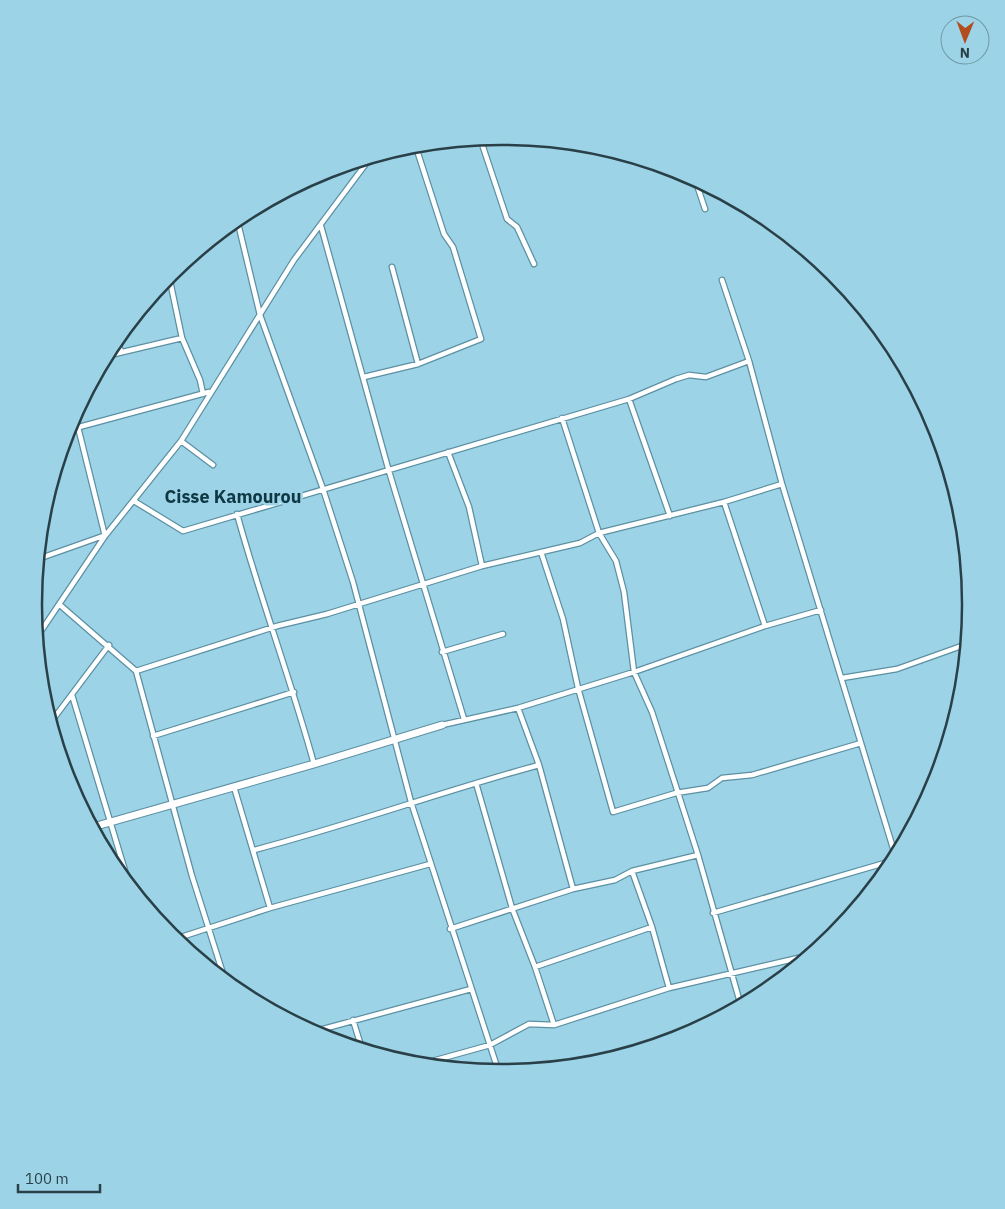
<svg xmlns="http://www.w3.org/2000/svg" width="1005" height="1209" font-family="'IBM Plex Sans',sans-serif">
<style>
.lines{fill:none;stroke-linecap:round;stroke-linejoin:round}
.street-casing{stroke:#5c90a3;stroke-width:7}
.secondary-casing{stroke:#5c90a3;stroke-width:9}
.street{stroke:#fff;stroke-width:4.5}
.secondary{stroke:#fff;stroke-width:7}
.labels{text-anchor:middle;dominant-baseline:central;stroke-width:5;stroke-linejoin:round;paint-order:stroke}
.quarter-label{font-size:18px;font-weight:bold;fill:#0f3845;stroke:#9dd3e6}
.rim{fill:none;stroke:#294048;stroke-width:2.5}
</style>
<rect width="100%" height="100%" fill="#9dd3e6"/>
<g class="lines">
<defs>
<path id="street" d="M480 138 507 219 517 227 534 264
M695 179 705 209
M237 219 260 315 323 489 353 582 411 802 499 1073
M321 226 388 468 464 719
M392 267 418 364
M169 276 182 338 200 380 203 394
M722 280 749 361 782 484 896 858
M117 339 121 352
M106 356 182 338
M364 377 418 364 481 339 453 247 444 234 415 144
M629 399 670 516
M75 415 105 536
M562 418 599 533 616 561 624 592 634 672 652 712 698 855 741 1006
M68 430 209 392
M181 441 213 465
M134 501 183 531 629 399 676 379 689 375 706 377 749 361
M237 514C260 598 291 680 314 764
M541 552 563 619 578 688 613 812 676 793 708 788 722 778 752 775 861 743
M38 559 103 536
M482 566 580 543 599 533 724 502
M60 605 136 671 192 876 225 980
M765 626 821 610
M37 637 105 536 181 441 294 260 371 157
M442 652 503 634
M136 671 277 626 327 614 482 566 469 507 448 452
M842 678 897 669 967 644
M72 695 129 884
M518 708 539 765 573 889
M51 722 109 645
M442 725 518 708 634 672 765 626 724 502 782 484
M153 736 294 692
M476 783 512 908 535 967 554 1025
M234 787 270 908
M254 850C350 825 443 791 539 765
M632 871 652 927 669 988
M713 913 895 860
M450 929 573 889 615 880 632 871 698 855
M175 939 270 908 430 864
M535 967 652 927
M353 1020 362 1049
M312 1032 471 989
M418 1065 490 1045 529 1024 554 1025 669 988 811 955"/>
<path id="secondary" d="M93 827 314 764 442 725"/>
</defs>
<use href="#street" class="street-casing"/>
<use href="#secondary" class="secondary-casing"/>
<use href="#street" class="street"/>
<use href="#secondary" class="secondary"/>
</g>
<g class="labels">
<g class="quarter-label">
<text x="233" y="496">Cisse Kamourou</text>
</g>
</g>
<path d="M0 0H1005V1209H0ZM501 145H503A459 459 0 0 1 962 604V605A459 459 0 0 1 503 1064H501A459 459 0 0 1 42 605V604A459 459 0 0 1 501 145Z" fill="#9dd3e6" fill-rule="evenodd"/>
<path class="rim" d="M501 145H503A459 459 0 0 1 962 604V605A459 459 0 0 1 503 1064H501A459 459 0 0 1 42 605V604A459 459 0 0 1 501 145Z"/>
<g transform="translate(965 40) rotate(181)"><circle r="24" fill="#9dd3e6" stroke="#6f98a7"/>
<path d="M0-4L9 19L0 12L-9 19Z" fill="#b34d20"/>
<text y="-8" font-size="14" font-weight="bold" text-anchor="middle" fill="#294048">N</text>
</g>
<path d="M18 1184v8h82v-8" fill="none" stroke="#294048" stroke-width="2.5"/>
<text x="25" y="1184" font-size="15" fill="#294048" stroke="#9dd3e6" stroke-width="4" paint-order="stroke">100 m</text>
</svg>
